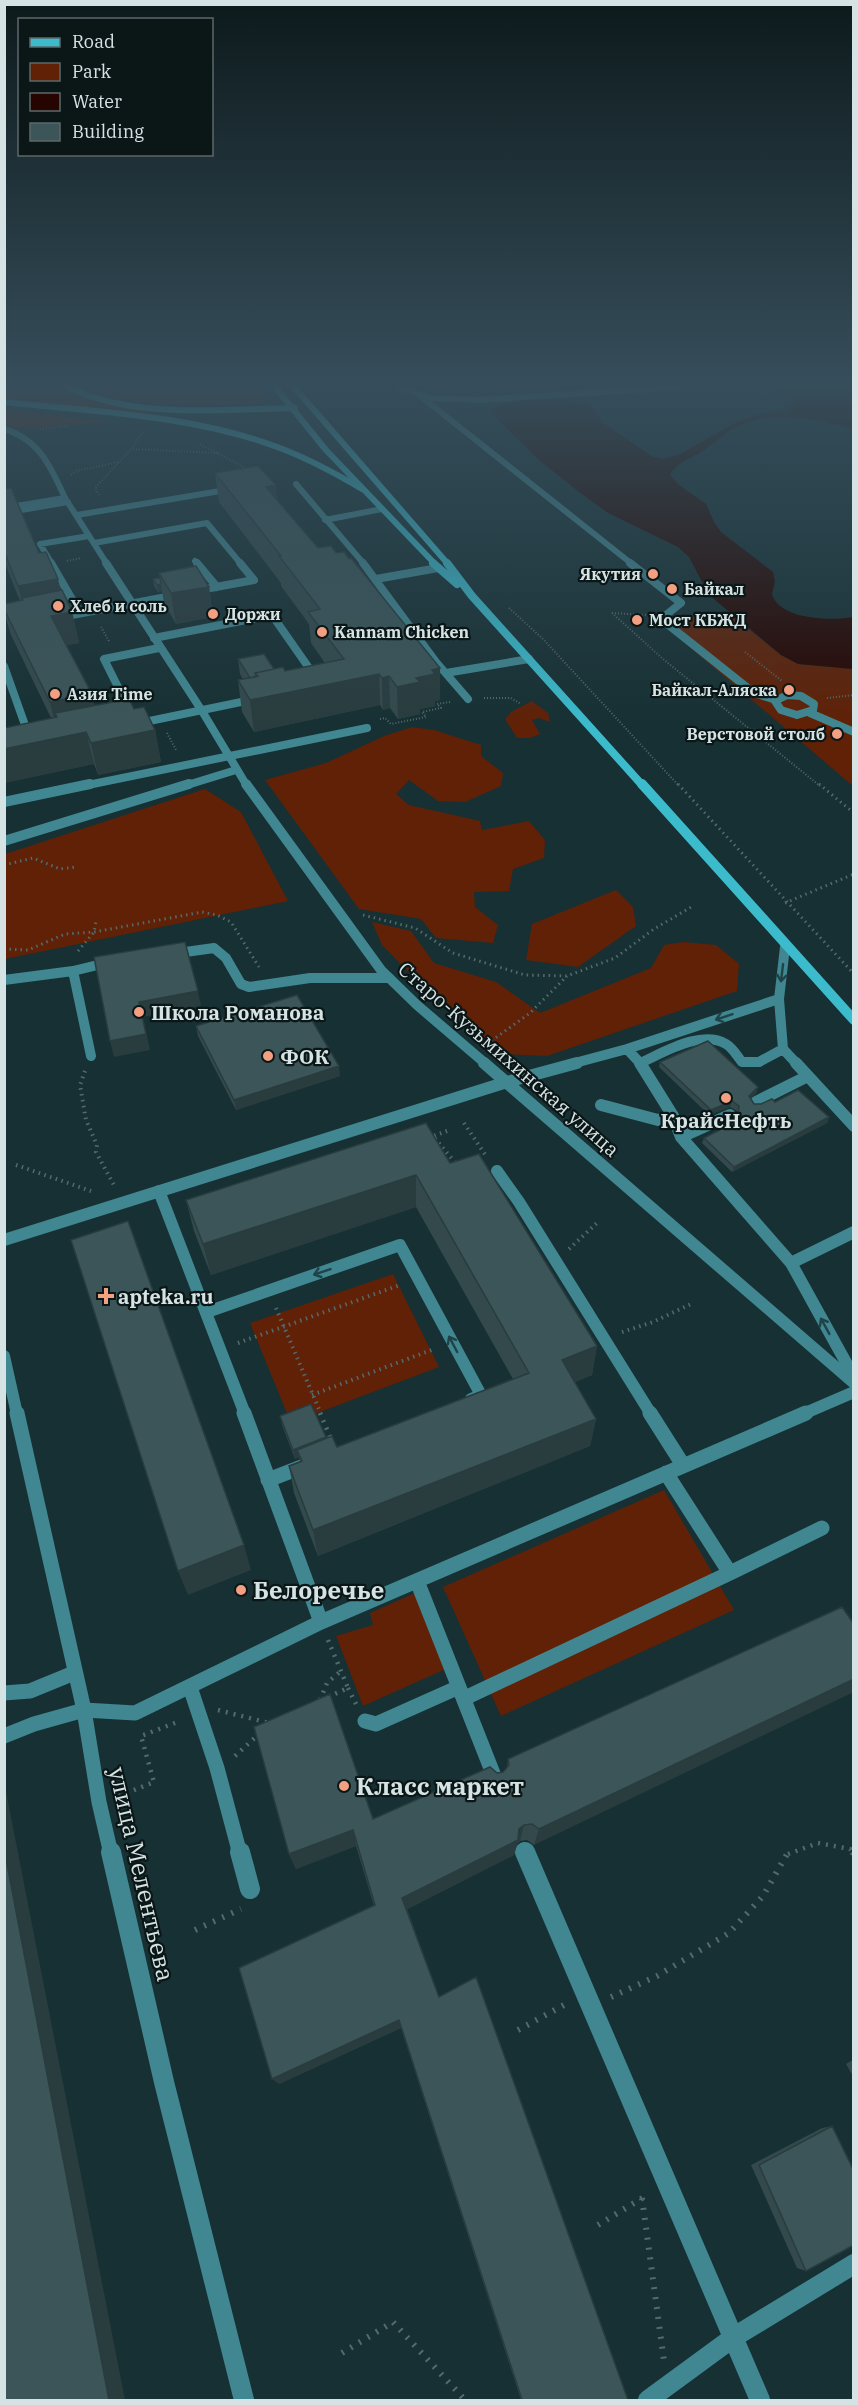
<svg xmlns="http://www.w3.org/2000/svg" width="858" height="2405" font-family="'IBM Plex Serif',serif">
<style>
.green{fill:#602107}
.water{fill:#260500}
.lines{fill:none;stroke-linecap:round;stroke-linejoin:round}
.path-far4{stroke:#556a6d;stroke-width:2;stroke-dasharray:1 2;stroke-linecap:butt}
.path-far3{stroke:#556a6d;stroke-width:3;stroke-dasharray:1.5 4;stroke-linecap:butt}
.path-far2{stroke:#556a6d;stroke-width:4;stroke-dasharray:1.5 4.5;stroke-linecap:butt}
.path-far1{stroke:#556a6d;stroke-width:4.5;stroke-dasharray:2 6;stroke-linecap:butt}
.path{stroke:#556a6d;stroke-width:6;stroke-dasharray:2 8;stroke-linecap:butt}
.service-far5{stroke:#408791;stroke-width:6}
.service-far4{stroke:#408791;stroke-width:8}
.service-far3{stroke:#408791;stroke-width:10}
.service-far2{stroke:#408791;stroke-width:12}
.service-far1{stroke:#408791;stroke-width:15}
.service{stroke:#408791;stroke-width:20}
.minor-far5{stroke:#408791;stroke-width:6}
.minor-far4{stroke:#408791;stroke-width:8}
.minor-far3{stroke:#408791;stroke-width:10}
.minor-far2{stroke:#408791;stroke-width:12}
.minor-far1{stroke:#408791;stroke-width:15}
.minor{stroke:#408791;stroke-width:20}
.tertiary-far3{stroke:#408791;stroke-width:6}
.tertiary-far2{stroke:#408791;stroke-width:8}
.tertiary-far1{stroke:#408791;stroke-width:10}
.tertiary{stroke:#408791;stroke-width:12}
.secondary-far2{stroke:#3cbbcc;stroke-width:6}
.secondary-far1{stroke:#3cbbcc;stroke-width:8}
.secondary{stroke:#3cbbcc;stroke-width:10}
.wall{fill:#33494c}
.shaded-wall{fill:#293c3e}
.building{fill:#3b5558;stroke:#293c3e;stroke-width:1.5}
.oneway{stroke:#204348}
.poi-dot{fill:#f39f82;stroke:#0b1617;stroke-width:2}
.labels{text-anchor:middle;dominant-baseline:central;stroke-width:4.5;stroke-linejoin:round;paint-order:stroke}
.far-poi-label{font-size:16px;font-weight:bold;fill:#d5e3e5;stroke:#0b1617;text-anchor:start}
.poi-label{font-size:20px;font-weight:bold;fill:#d5e3e5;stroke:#0b1617;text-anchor:start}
.street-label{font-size:20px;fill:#d5e3e5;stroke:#0b1617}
.near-poi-label{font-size:24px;font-weight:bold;fill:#d5e3e5;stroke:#0b1617;text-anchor:start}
.near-street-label{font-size:24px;fill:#d5e3e5;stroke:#0b1617}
</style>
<rect width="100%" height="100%" fill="#173033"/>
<path class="green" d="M5 387H61L95 402 152 411 146 417 5 400Z
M85 387H258L266 398 256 404C206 404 129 410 85 387Z
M5 410 110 422 33 428 5 426Z
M727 612 781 655 798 664 853 669V786L658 620Z
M532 701 548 713 550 722 539 718 532 720 540 734 530 738H517L505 719 511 712Z
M412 727 434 730 481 745V756L503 773 501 786 465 802 438 801 409 780 396 794 409 805 480 821 482 830 529 821 545 840 544 858 513 869 509 891 474 892 475 907 498 925 493 943 436 938 421 919 359 909 265 780 326 763 384 736Z
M205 789 241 812 288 901 5 959V854Z
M616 890 633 907 636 926 578 967 526 960 532 924Z
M372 922 411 931 434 963 496 982 540 1013 651 968 664 945 683 942 716 945 739 964 737 991 547 1056 504 1054 415 979 382 945Z
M393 1274 439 1367 291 1423 250 1323Z
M664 1490 734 1610 501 1716 443 1587Z
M417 1592 448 1668 363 1706 336 1636 373 1625 370 1613Z"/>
<path class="water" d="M768 387H853V428C818 421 773 409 738 426 725 433 715 443 704 450 693 458 676 462 670 475L679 485 706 504 714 522 721 532 773 572 775 581 772 594C779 620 832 621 853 617V669L798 664 781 655 709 595 689 557 678 547 608 513 579 492 539 460 491 413 492 409C515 397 564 398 589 404L602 422 651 456 663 459 678 455 735 423 752 416 786 410 795 404 791 400Z"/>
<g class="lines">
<path class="path-far4" d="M40 429 68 426
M200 444 249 470
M133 449 218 453
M71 475 76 471 119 462
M99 495 95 488 132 448 143 432
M67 561 81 558
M509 608 543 639 679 786
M612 613 663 659 820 786
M612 613 646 615
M101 627 109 641
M745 652 782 681
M484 698H511L521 704
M827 698 854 695
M380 719 385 718 391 724 426 717 422 712 441 708 437 704 450 702
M167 733 176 750"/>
<path class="path-far3" d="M678 784 854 974
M819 784 854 813
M4 865 33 858 60 869 76 867
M785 903 854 874
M363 915 415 928 453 953 525 975 567 976 615 958 654 929 693 906
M4 949 28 950 65 934 94 932 202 912 217 915 231 922 259 967
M78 951 94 932 96 921
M487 1044 530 1013 567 976"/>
<path class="path-far2" d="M85 1071 80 1085 86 1120 97 1145 96 1152 115 1187
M464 1123 486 1156
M447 1131 433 1136 458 1166
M16 1165 91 1191
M569 1249 599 1221
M276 1308 321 1414
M622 1332 653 1322 693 1303
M238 1343 400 1285
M312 1395 434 1349"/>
<path class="path-far1" d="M320 1413 331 1439
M328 1640 348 1688 328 1697
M348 1688 356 1704
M320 1700 327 1683 341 1671
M218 1710 269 1723
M235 1756 260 1733
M119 1796 154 1782 141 1736 180 1721
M788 1854 818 1843 850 1849 854 1854"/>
<path class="path" d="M852 1852 854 1854
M195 1930 241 1909
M611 1997 657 1976 729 1933 763 1896 787 1854 792 1852
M518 2030 566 2004
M642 2198 664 2361
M598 2225 644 2197
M342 2353 393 2322 465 2400"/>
<path class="service-far5" d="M419 395 632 564
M4 429C39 439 51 467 65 498
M296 484 364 564
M4 513 68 502
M77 515 232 489
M325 520 382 509
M94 543 207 523 241 564
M195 561 198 564
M52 564 40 544 89 536"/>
<path class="service-far4" d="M51 563 80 613
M197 563 217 587
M363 563 436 662 468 699
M630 563 681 603 661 619 754 693 776 700
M376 579 438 568
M194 591 254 580 240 563
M56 618 177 595
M154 638 272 615 316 678
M4 666 30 739
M446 673 529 659
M787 695 801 696 814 704 813 710 797 715 781 710 775 701Z
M810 713 854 732
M132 715 104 659 159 648
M135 724 256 699
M83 786 367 728"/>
<path class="service-far3" d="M4 802 90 784
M785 947 779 999 783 1049 797 1064
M171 954 214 948 226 958 241 984 249 987 310 978H389
M73 971 91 1056
M4 980 73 971 110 962
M627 1049 641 1064
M640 1063C663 1053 701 1029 726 1044 733 1048 737 1056 742 1062H759L783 1049
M571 1064 627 1049 779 999"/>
<path class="service-far2" d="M640 1063 673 1116 681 1137 791 1263 854 1232
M796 1063 854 1126
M507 1082 577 1063
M756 1102 808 1076
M601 1105 658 1120 673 1116
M681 1137 730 1115
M497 1171 519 1202 651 1414
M159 1191 245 1414
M791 1263 854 1377
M207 1312 400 1245 481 1395 471 1399
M803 1414 854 1392"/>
<path class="service-far1" d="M244 1413 321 1622
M650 1413 683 1465
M666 1473 730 1573 822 1528
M268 1480 304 1466
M417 1581 496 1781
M190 1687 217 1768 240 1854
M4 1693 30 1691 74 1673
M465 1698 730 1573
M365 1721 376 1724 459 1687
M4 1736 34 1724 84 1710 135 1713 321 1622 806 1413
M524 1850 526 1854"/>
<path class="service" d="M240 1852 250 1889
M525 1852 760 2400
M648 2400 734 2337 854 2264"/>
<path class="minor-far5" d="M400 387 431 398 478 400 678 387"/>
<path class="minor-far4" d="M184 786 236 770"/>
<path class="minor-far3" d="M4 841 189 784"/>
<path class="minor-far2" d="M4 1240 507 1082
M4 1356 17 1414"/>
<path class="minor-far1" d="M17 1413 84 1710 99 1802 111 1854"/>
<path class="minor" d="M111 1852 164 2082 244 2400"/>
<path class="tertiary-far3" d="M4 508 65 498 107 564"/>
<path class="tertiary-far2" d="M106 563 202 711 247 786"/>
<path class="tertiary-far1" d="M246 784 381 970 417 1005 486 1064"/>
<path class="tertiary" d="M484 1063 854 1383"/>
<path class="secondary-far2" d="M67 387C138 420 219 409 295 408
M275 387 326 450 435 564
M294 387 448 564
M4 402C96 412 193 415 280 448 309 459 335 473 362 489"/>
<path class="secondary-far1" d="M433 563 457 584
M447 563 472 596 643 786"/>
<path class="secondary" d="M642 784 854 1020"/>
</g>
<path class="wall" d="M215 473 277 500 440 700 435 701V706L420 709V714L398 719 390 708 383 710 380 705 254 732 242 712 238 680 243 679 240 674 238 659 274 669 285 671 325 663 311 643 309 624 281 586V583L219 502Z
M4 489 39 553 72 612 79 643 66 645 95 706 134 709 155 730 161 762 98 775 94 764 4 783V728L51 718 11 635 4 612V604L20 601 4 561Z
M159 573 209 587 213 617 176 624 164 603 162 591 158 592 154 586 153 579 160 578Z
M196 1026 340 1076 236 1110 198 1036Z
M660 1062 757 1092 751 1098 754 1104H761L775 1102 829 1117 827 1123 732 1172 702 1143 704 1138 723 1128 724 1122 737 1116V1111L730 1107 709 1115 659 1067Z
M450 1163 597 1346 592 1375 575 1382 596 1419 590 1446 318 1556 294 1493 289 1466 300 1462 299 1457 295 1459 282 1425 280 1416 327 1438 337 1447 513 1379 416 1207 211 1275 194 1231 186 1200Z
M842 1607 534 1845 527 1840 520 1841 517 1844 514 1855 407 1909 439 1997 628 2400H521L401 2028 279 2084 374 1906 356 1846 296 1869 289 1854 373 1819 497 1773 503 1772 507 1767 508 1759Z
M854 2059V2078L846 2064Z
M832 2126 806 2271 797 2268 751 2165 822 2128Z"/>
<path class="shaded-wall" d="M276 485 279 514 266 487Z
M58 579 65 609 26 617 18 586Z
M161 584 162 591 158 592 157 585Z
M209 587 213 617 176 624 171 593Z
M72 612 79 643 58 647 51 616Z
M440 668V700L435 701V706L420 709V714L398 719 397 687 432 670Z
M379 674 380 705 254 732 250 700Z
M389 676 390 708 383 710 382 678Z
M92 694 99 725 55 713 61 733 58 734 50 702Z
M155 730 161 762 98 775 91 743Z
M86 732 94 764 4 783V749Z
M198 991 201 1006 143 1017 150 1050 114 1057 110 1041 139 1002Z
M339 1066 340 1076 236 1110 234 1100Z
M758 1087 757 1092 748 1101 749 1096Z
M732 1101 730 1107 709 1115 711 1110Z
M829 1117 827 1123 732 1172 734 1167Z
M416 1175V1207L211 1275 203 1244Z
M597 1346 592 1375 557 1389 562 1360Z
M596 1419 590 1446 318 1556 313 1530Z
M326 1437 328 1446 297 1450 299 1457 295 1459 293 1450Z
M244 1545 251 1570 188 1595 178 1571Z
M854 1679V1692L534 1845 539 1829Z
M4 1781 125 2400H109L4 1848Z
M524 1825 520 1841 517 1844 514 1855 404 1911 402 1898 519 1829Z
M353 1830 356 1846 296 1869 289 1854Z
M399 2020 401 2028 279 2084 272 2079Z"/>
<path class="building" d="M258 466 276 485 266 487 318 548 331 546 336 553 344 552 349 559 351 558 440 668 432 670 435 674 416 678 420 682 397 687 389 676 382 678 379 674 250 700 238 680 258 676 255 673 283 667 285 671 344 659 308 612 320 609 279 556H281L215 473Z
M11 488 39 553 46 552 58 579 18 586 4 551V489Z
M196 566 209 587 171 593 159 573Z
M160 578 161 584 157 585 153 579Z
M62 590 72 612 51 616 92 694 50 702 4 609V604L23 600 22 598Z
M264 654 274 669 255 673 256 677 250 678 238 659Z
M129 699 134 709 144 707 155 730 91 743 86 732 4 749V728L57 717 55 713Z
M185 942 198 991 139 1002 146 1034 110 1041 94 957Z
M297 995 339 1066 234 1100 196 1026Z
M708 1041 758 1087 749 1096 754 1104H761L772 1099 775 1102 798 1090 829 1117 734 1167 704 1138 727 1126 724 1122 738 1115 739 1106 732 1101 711 1110 660 1062Z
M426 1123 450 1163 479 1154 597 1346 562 1360 596 1419 313 1530 289 1466 302 1461 297 1450 332 1436 337 1447 529 1373 416 1175 203 1244 186 1200Z
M128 1221 244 1545 178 1571 71 1240Z
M311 1404 326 1437 293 1450 280 1416Z
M842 1607 854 1624V1679L539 1829 532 1824 524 1825 519 1829 518 1840 402 1898 439 1997 476 1977 628 2400H522L399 2020 272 2079 239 1968 375 1905 353 1830 289 1854 254 1727 330 1694 373 1819 490 1767 497 1773 503 1772 509 1765 508 1759Z
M4 1848 109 2400H4Z
M832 2126 854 2171V2245L806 2271 759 2165Z"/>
<defs><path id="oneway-shaft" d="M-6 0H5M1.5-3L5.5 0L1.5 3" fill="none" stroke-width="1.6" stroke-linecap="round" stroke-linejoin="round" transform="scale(1.5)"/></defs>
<g class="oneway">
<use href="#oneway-shaft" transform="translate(782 973) rotate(97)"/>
<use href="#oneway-shaft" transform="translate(724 1017) rotate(162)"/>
<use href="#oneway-shaft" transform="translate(322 1272) rotate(161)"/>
<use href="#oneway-shaft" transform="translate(825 1326) rotate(-119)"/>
<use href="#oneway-shaft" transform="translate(453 1344) rotate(-118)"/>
</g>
<linearGradient id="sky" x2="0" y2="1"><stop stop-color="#0d1a1c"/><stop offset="0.53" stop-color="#364e5b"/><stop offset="1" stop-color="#364e5b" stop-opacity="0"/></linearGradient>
<rect width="858" height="724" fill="url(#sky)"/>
<g class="poi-dot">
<circle cx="653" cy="574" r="6"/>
<circle cx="672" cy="589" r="6"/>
<circle cx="58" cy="606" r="6"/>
<circle cx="213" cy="614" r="6"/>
<circle cx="637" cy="620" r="6"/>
<circle cx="322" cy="632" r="6"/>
<circle cx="789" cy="690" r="6"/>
<circle cx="55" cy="694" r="6"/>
<circle cx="837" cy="734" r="6"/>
<circle cx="139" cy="1012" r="6"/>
<circle cx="268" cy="1056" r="6"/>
<circle cx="726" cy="1098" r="6"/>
<path d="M103 1287h6v6h6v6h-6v6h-6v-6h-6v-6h6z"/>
<circle cx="241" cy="1590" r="6"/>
<circle cx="344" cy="1786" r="6"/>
</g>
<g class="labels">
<g class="far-poi-label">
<text x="641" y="574" text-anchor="end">Якутия</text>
<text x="684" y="589">Байкал</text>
<text x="70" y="606">Хлеб и соль</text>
<text x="225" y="614">Доржи</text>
<text x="649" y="620">Мост КБЖД</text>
<text x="334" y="632">Kannam Chicken</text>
<text x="777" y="690" text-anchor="end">Байкал-Аляска</text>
<text x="67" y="694">Азия Time</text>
<text x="825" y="734" text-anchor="end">Верстовой столб</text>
</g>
<g class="poi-label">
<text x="151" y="1012">Школа Романова</text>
<text x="280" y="1056">ФОК</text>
<text x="726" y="1120" text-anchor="middle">КрайсНефть</text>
<text x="118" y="1296">apteka.ru</text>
</g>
<g class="street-label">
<text transform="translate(509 1059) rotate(41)">Старо-Кузьмихинская улица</text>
</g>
<g class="near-poi-label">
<text x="253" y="1590">Белоречье</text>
<text x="356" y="1786">Класс маркет</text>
</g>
<g class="near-street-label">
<text transform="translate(142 1874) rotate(77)">улица Мелентьева</text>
</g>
</g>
<rect width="858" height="2405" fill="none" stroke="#d5e3e5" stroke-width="12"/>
<rect x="18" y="18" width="195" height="138" fill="#0b1617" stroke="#5c6869" stroke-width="1.5"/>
<rect x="30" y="38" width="30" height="9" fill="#3cbbcc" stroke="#5c6869" stroke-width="1.5"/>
<text x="72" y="48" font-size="18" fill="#d5e3e5">Road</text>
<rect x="30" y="63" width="30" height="18" fill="#602107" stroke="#5c6869" stroke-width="1.5"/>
<text x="72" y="78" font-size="18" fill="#d5e3e5">Park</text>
<rect x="30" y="93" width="30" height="18" fill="#260500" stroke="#5c6869" stroke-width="1.5"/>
<text x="72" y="108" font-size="18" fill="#d5e3e5">Water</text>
<rect x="30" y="123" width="30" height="18" fill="#3b5558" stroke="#5c6869" stroke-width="1.5"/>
<text x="72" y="138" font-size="18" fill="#d5e3e5">Building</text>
</svg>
